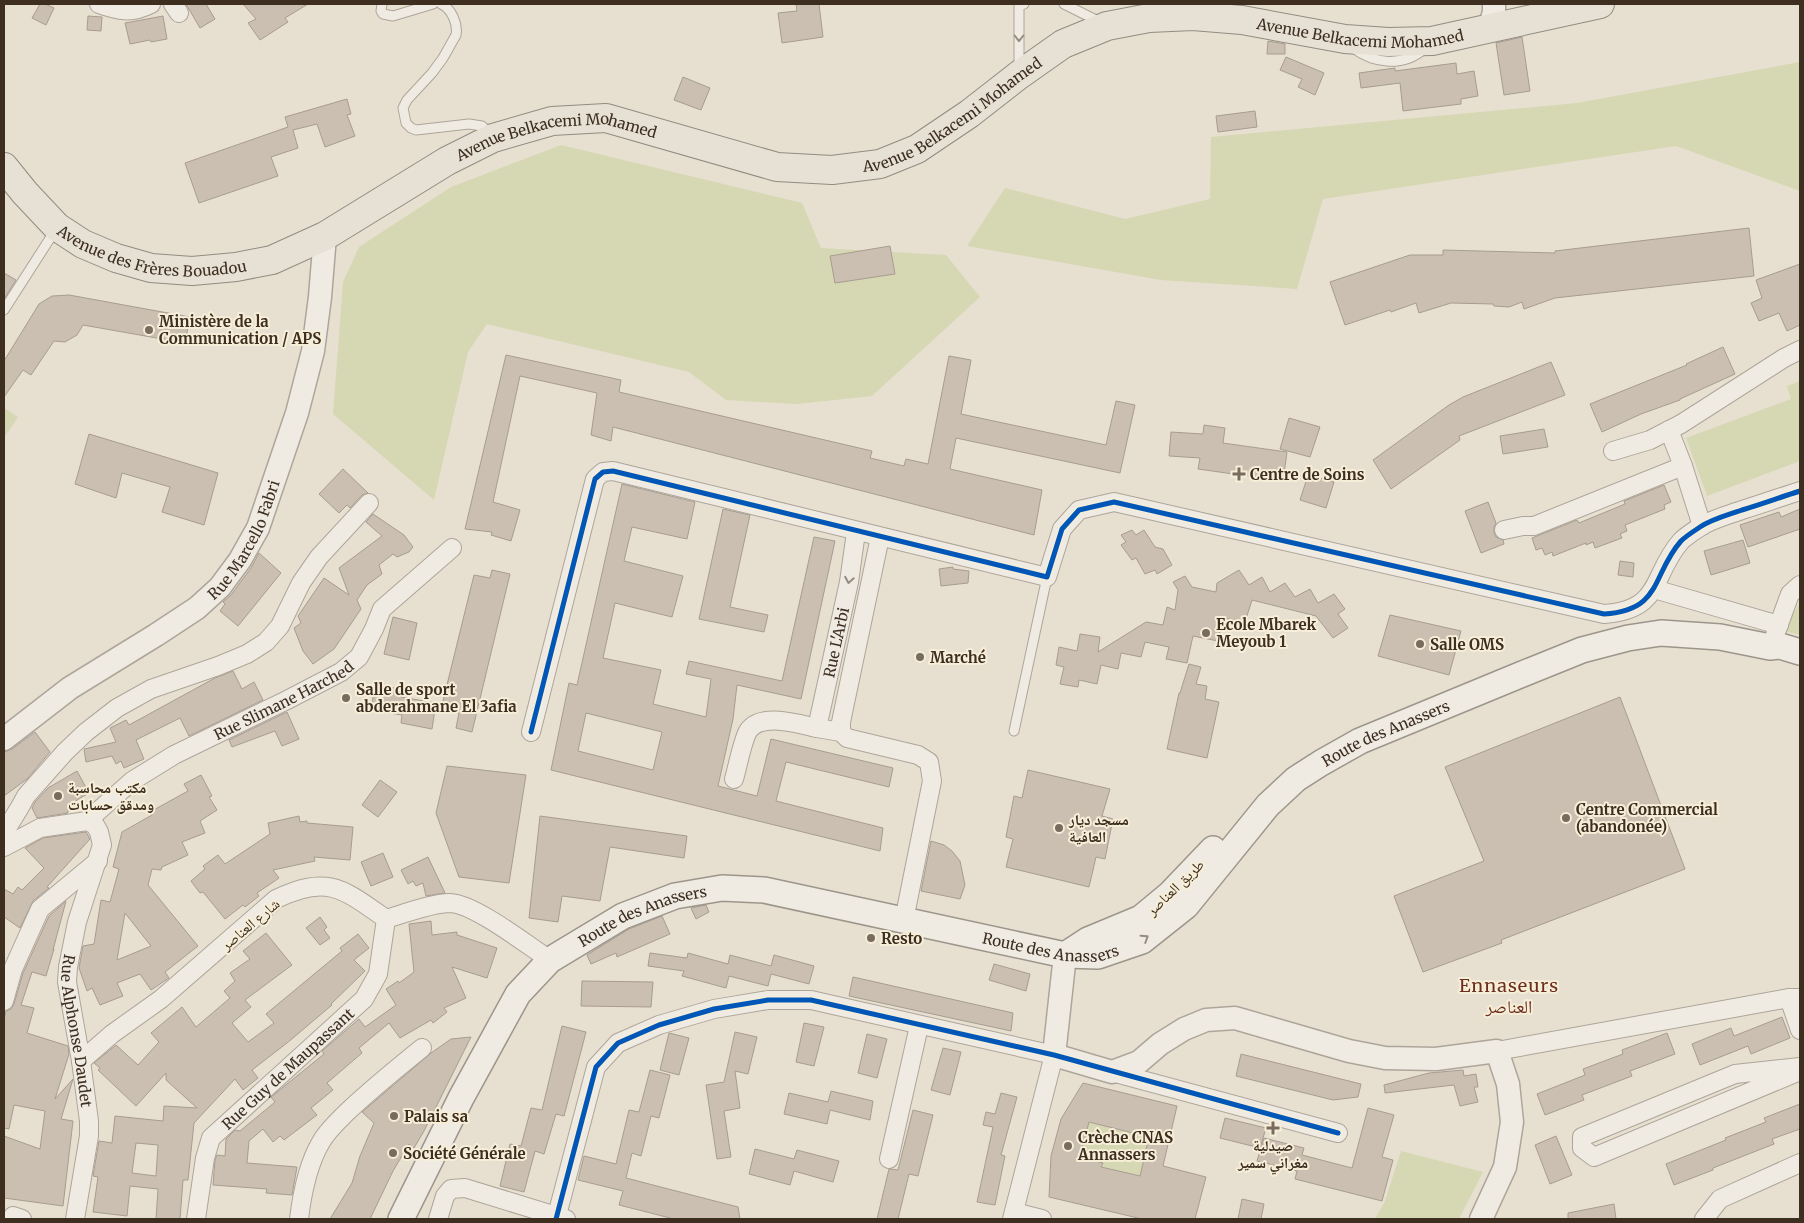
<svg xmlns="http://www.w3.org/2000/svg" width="1804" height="1223" font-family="Merriweather,'Noto Naskh Arabic',serif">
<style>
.green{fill:#d6d7b3}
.building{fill:#cbbfb2;stroke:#a89c90;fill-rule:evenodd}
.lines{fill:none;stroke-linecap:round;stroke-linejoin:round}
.service-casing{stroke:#ada599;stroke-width:11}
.minor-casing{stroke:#ada599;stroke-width:20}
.tertiary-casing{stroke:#ada599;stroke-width:25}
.secondary-casing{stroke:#9c958a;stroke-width:28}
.primary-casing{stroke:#928b80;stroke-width:30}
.service{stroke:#efebe3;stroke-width:9}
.minor{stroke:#efebe3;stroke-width:18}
.tertiary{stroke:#efebe3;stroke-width:22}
.secondary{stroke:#efebe3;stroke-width:25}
.primary{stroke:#e6e1d4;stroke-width:28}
.cycleway-casing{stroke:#f7eed8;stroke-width:8}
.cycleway{stroke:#0057b8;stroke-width:5}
.oneway{stroke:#968c82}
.poi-dot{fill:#786c5e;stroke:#f7eed8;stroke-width:2}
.labels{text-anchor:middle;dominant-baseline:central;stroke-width:4;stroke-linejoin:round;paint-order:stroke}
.street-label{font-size:15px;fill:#3d2e20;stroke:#f7eed8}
.poi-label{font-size:15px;font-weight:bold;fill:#3d2e20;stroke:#f7eed8;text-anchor:start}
.quarter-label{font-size:18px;letter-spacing:1px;fill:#6b2e1e;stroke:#f7eed8}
</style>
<rect width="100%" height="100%" fill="#e7e0d1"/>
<path class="green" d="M1800 62V191L1676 146 1323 199 1297 289 1161 280 967 246 1005 188 1125 219 1210 199 1211 137 1577 103Z
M561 145 802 203 821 248 946 255 980 297 872 396 797 404 726 400 689 372 487 324 468 352 434 500 333 414 343 282 359 247 451 187Z
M1800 381V461L1707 496 1686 438 1791 399 1787 386Z
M4 408 18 417 6 435H4Z
M1800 602V635L1784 631Z
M1089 1122 1149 1137 1140 1176 1101 1167 1102 1163 1080 1157Z
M1401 1151 1483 1172 1459 1219H1375L1385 1201Z"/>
<path class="building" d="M40 4H45L54 8 46 25 32 18Z
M186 4H206L215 19 200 28Z
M243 4H308L285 18 288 22 260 40 248 23 256 19Z
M796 4H819L823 37 782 43 778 13 797 11Z
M88 16 102 17 101 31 87 30Z
M163 16 167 39 151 42 150 40 130 44 125 23Z
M1522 37 1530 91 1504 95 1496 43Z
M1268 41 1285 44V54H1267Z
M1286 57 1324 73 1315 95 1298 87 1302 79 1280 70Z
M1456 63 1457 74 1474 71 1478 96 1461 99V104L1403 111 1400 83 1361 88 1359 73 1395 68V71Z
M683 77 710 88 701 110 674 100Z
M347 99 351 114 347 115 355 136 325 147 317 124 293 130 298 148 271 157 278 176 199 203 185 163 288 127 285 117Z
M1255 111 1257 127 1218 132 1216 116Z
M1749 228 1754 276 1555 298 1524 309 1522 302 1509 307 1494 306 1493 304 1451 303 1419 313 1416 303 1391 312 1390 310 1345 325 1330 282 1410 255H1443V250L1555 253V251Z
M890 246 895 274 835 283 830 256Z
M1800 264V325L1787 331 1779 313 1759 321 1751 303 1762 298 1756 280Z
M4 273 16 280 4 299Z
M69 295 190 317 185 343 83 325 77 335 65 342 54 341 31 375 23 370 4 397V361L39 304 52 296Z
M1723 347 1735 374 1680 399V400L1641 414 1602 432 1590 404 1687 365 1686 364Z
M506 355 621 380 619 392 872 451 870 458 904 466 906 459 928 464 949 356 971 360 961 414 1106 445 1116 401 1135 405 1120 473 956 438 950 469 1042 490 1034 535 613 427 611 441 591 435 597 393 520 376 493 502 520 510 511 541 491 535 492 532 465 529Z
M1551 362 1565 395 1459 436 1460 440 1391 489 1373 460 1449 405 1463 397Z
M1289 418 1320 427 1310 457 1280 449Z
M1204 425 1225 428 1223 443 1287 452 1283 481 1198 469 1200 458 1169 456 1171 432 1203 434Z
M1544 429 1548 447 1503 454 1500 436Z
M89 434 218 473 204 525 162 512 170 487 122 473 116 498 75 484Z
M343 469 368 493 362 495 350 508 347 505 339 513 319 494Z
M1308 475 1334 482 1326 508 1300 500Z
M622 484 695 502 687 539 632 527 624 561 683 576 672 617 615 603 603 658 661 670 653 704 706 717 711 679 686 674 689 661 782 681 814 537 835 541 801 699 737 685 733 719 718 786 757 796 771 739 893 768 889 787 786 762 776 801 883 828 880 851 551 770 569 683 577 685ZM586 713 662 732 653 770 578 751Z
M1664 485 1671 502 1664 505 1665 509 1625 525 1627 531 1620 534 1622 538 1595 548 1593 542 1586 545V543L1553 556 1552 552 1545 555 1542 548 1536 550 1532 538 1577 520 1579 523 1625 504 1624 501Z
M1488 502 1496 523 1494 527V533L1496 537 1503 540 1504 544 1481 553 1465 511Z
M723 509 750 515 730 607 768 615 764 632 699 619Z
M1800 509V529L1748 547 1740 525 1779 512 1781 517Z
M373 514 404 535 413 547 409 552 397 557 393 554 379 565 382 574 367 585 357 600 361 609 334 649 313 664 303 651 294 628 301 623 298 616 324 578 349 595 339 568 382 536 366 522Z
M1132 530 1136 535 1144 530 1155 547 1163 549 1172 565 1157 574 1155 570 1145 574 1136 558 1132 560 1121 545 1126 542 1121 535Z
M1743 540 1750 563 1711 575 1704 551Z
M259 553 281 573 238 626 220 611 225 604 223 602 231 595 251 568Z
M1620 561 1634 563 1633 577 1618 575Z
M953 567V569L969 571 968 583 941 586 939 569Z
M492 570 510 574 472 732 456 728 459 713 441 709 474 575 490 578Z
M1239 570 1249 585 1262 577 1270 592 1285 583 1295 597 1310 589 1318 603 1334 594 1345 609 1338 614 1348 628 1333 638 1316 616 1252 600 1245 622 1223 618 1218 641 1193 636 1187 663 1166 659 1169 647 1145 642 1141 657 1121 653 1118 669 1101 665 1097 684 1079 680 1078 687 1060 684 1064 667 1056 665 1059 647 1077 651 1080 634 1100 637 1098 652 1146 622 1163 625 1167 607 1175 610 1178 590 1173 582 1185 576 1192 587 1216 592 1217 583Z
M1390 615 1461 631 1449 675 1378 656Z
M393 617 417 623 409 660 384 654Z
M1189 664 1201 667 1196 684 1207 686 1205 699 1219 702 1207 758 1167 749 1179 693H1180Z
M233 671 242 689 254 682 263 700 189 736 180 718 136 740 144 759 124 768 121 761 116 764 112 756 86 762 84 749 116 742 110 728 126 720 129 725 215 678Z
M375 685 402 689 401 697 436 703 432 729 401 723 402 715 371 710Z
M1620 697 1685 869 1501 940 1502 943 1423 972 1394 896 1484 861 1445 767Z
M287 712 299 739 282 746 275 731 232 747 229 740Z
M35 732 50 752 27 779 4 796V752L12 749Z
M447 766 526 775 509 883 459 877 436 813Z
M1028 770 1110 789 1102 816 1113 819 1105 859 1096 857 1089 887 1006 867 1013 839 1006 837 1014 796 1022 798Z
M77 771 89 793 72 803 75 807 67 812 68 813 37 818 32 808 35 802 48 788Z
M201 775 212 796 209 797 217 810 200 821 205 833 182 842 188 855 162 867 161 870 152 869 148 885 198 946 165 972 169 978 151 990 140 974 117 983 123 996 100 1005 92 988 87 991 79 968 83 946 94 944 101 900 110 902 119 869 113 867 122 832 152 815 150 812 188 791 184 784ZM125 913 151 946 117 960Z
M380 780 397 792 378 817 362 805Z
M299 816 300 822 307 821V823L353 827 350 860 314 857 315 861 273 870 279 878 257 893 259 896 245 907 243 905 225 919 203 892 200 893 191 881 205 869 203 866 218 855 225 864 270 834 268 823Z
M540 816 687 836 684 858 610 847 600 901 562 896 558 922 529 918Z
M86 832 90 839 47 887 49 888 33 901 20 928 4 917V889L13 894 18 887 22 890 44 868 25 848 43 838Z
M931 841 944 845 952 851 960 861 965 885 960 899 921 891Z
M383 853 393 877 371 886 361 862Z
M428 857 445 893 426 896 423 883 416 886 413 881 408 884 401 870Z
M66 901 53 950 54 949 46 976 32 972 21 1005 34 1008 27 1033 68 1046 69 1054 55 1099 73 1079 61 1119 73 1121 63 1206 4 1198V1136L40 1149 45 1111 14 1105 9 1129 4 1128V1020L6 1011 11 1009 14 1004 23 973 49 916Z
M706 905 709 912 696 919 691 908Z
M662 916 670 934 617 957 616 953 591 964 587 955 629 929Z
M320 917 327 927 324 930 330 938 320 945 306 928Z
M431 921 432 935 457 932V935L497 948 487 978 452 967 466 998 444 1008 447 1012 433 1023 431 1020 400 1038 389 1023 359 1048 362 1053 327 1083 333 1090 311 1108 317 1115 284 1140 280 1136 273 1142 263 1129 249 1141 247 1163 297 1167 292 1195 266 1193 267 1189 213 1185 215 1160 217 1155 225 1156 226 1139 235 1130 240 1131 275 1102 271 1097 324 1054 322 1051 359 1019 365 1027 396 1005 386 989 398 981 399 983 414 972 409 924Z
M266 933 292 965 245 1000 251 1007 232 1023 248 1042 274 1023 266 1014 342 951 340 948 358 934 369 948 354 960 365 971 331 1004 332 1005 287 1043 252 1070 258 1078 243 1090 235 1079 194 1123 188 1180H183L180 1219H156L158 1189 130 1186 127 1216 93 1212 98 1177 93 1176 99 1141 112 1143 115 1116 163 1121 164 1106 197 1108 166 1080V1073L136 1106 98 1070 100 1068 94 1063 116 1045 138 1065 159 1042 151 1033 182 1007 196 1027 230 998 224 991 235 981 230 973 250 959 243 951ZM136 1143 158 1145 156 1176 132 1173Z
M650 953 687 958 688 953 728 964 730 955 771 966 774 955 814 966 809 984 771 974 768 986 729 976 726 988 682 976 684 971 648 966Z
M994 964 1030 974 1026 991 989 980Z
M853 977 1013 1013 1011 1031 849 996Z
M582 981 653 982 651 1007 581 1006Z
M1782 1017 1790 1038 1751 1054 1748 1046 1700 1065 1692 1044 1731 1028 1734 1036Z
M804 1023 824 1027 814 1066 796 1062Z
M562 1026 586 1032 564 1116 556 1114 544 1154 535 1151 524 1192 500 1186 510 1144 521 1146 531 1108 542 1110Z
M735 1032 757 1037 748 1074 735 1071 740 1108 724 1111 731 1157 717 1159 706 1085 724 1082Z
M669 1033 689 1038 679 1075 660 1070Z
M1667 1033 1675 1054 1630 1071 1632 1076 1582 1095 1584 1100 1545 1115 1537 1094 1585 1075 1583 1069 1623 1054 1622 1050Z
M867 1034 887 1039 877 1078 858 1073Z
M471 1037 424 1131 414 1148 409 1144 393 1171 370 1219H330L352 1183 360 1156 374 1123 362 1112 431 1053 451 1039Z
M943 1048 961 1052 950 1095 931 1090Z
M1241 1054 1361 1084 1358 1097 1333 1100 1236 1076Z
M650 1070 670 1075 659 1118 651 1116 641 1156 632 1153 626 1178 738 1207 740 1219H674L619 1205 623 1191 578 1180 584 1156 616 1164 629 1110 639 1112Z
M1463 1070 1464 1076 1476 1074 1478 1087H1474L1478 1102 1460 1106 1454 1085 1385 1093 1384 1085 1429 1073Z
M1083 1083 1177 1106 1163 1166 1206 1177 1195 1219H1142L1049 1197 1051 1156 1061 1119ZM1089 1122 1149 1137 1140 1176 1101 1167 1103 1163 1080 1157Z
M831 1091 873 1101 870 1120 830 1110 827 1124 784 1114 789 1093 828 1102Z
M1001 1093 1017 1097 1001 1155 1005 1156 995 1205 977 1202 993 1127 983 1125 986 1112 995 1114Z
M1800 1104V1129L1772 1139 1774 1144 1713 1168V1170L1674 1185 1666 1164 1726 1140 1725 1138 1766 1122 1764 1118Z
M1368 1108 1394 1115 1382 1157 1393 1160 1382 1201 1295 1179 1297 1171 1257 1161 1264 1138 1304 1148 1302 1155 1352 1168Z
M913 1110 933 1115 918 1176 909 1174 898 1219H877L889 1169 898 1170Z
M1225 1118 1266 1128 1260 1148 1220 1138Z
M1556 1136 1572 1175 1550 1184 1535 1145Z
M755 1149 794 1159 797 1150 839 1161 833 1182 794 1171 790 1185 749 1174Z
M1242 1199 1264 1204 1261 1219H1238Z
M1614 1204 1616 1219H1568V1213Z"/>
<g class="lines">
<defs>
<path id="service" d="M382 4 381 11 383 14 393 16 433 4
M441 4C452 9 458 24 456 35L443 58 432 73 407 100 403 108 406 123 411 128 416 130 469 124 482 126 492 136
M1064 4 1100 22
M1353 48C1374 64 1403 67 1424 49
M1019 68V6L1024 4
M4 310 56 229
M1014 731 1047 577"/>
<g id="minor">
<path d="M99 4C119 11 131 14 151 4"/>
<path d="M173 4 179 13"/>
<path d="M1669 430 1683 466 1702 526"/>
<path d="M1613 451 1650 440 1681 424 1784 358 1800 350"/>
<path d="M1504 530 1523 526H1534L1683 466"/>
<path d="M880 537 841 722V732L847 738 918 755 929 762 932 781 904 920"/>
<path d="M1654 589 1779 625"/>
<path d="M1775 635 1790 594 1800 585"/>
<path d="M531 732 595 479 603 472 613 471 1047 577 1062 529 1079 510 1114 502 1604 614C1663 610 1651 575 1681 541 1686 536 1694 531 1700 527 1712 519 1728 515 1742 510 1762 504 1781 497 1800 491"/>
<path id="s1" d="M841 732 817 728 849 582 856 532"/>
<path d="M734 779C738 765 741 747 747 733 758 711 799 724 817 728"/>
<path id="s2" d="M87 821 132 781 174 755 287 700 341 672 359 657 374 629 382 609 452 548"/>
<path d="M4 833 20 807 26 796 65 752 86 732 117 708 151 689 218 666 247 654 266 642 280 626 301 583 319 557 369 503"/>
<path id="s3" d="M4 847 40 828 87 821 95 825 99 832 102 845 77 922 68 967 67 982 81 1061 89 1121V1136L75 1219"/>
<path d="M1789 998 1800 1030"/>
<path d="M4 1001 13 969 40 909 98 861"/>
<path d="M1497 1051 1789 998H1800"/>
<path d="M81 1061 112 1034 161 999 276 899C328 874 343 889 386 919 403 914 432 903 450 903 475 904 527 945 550 960"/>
<path d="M1800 1067 1735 1074 1582 1137V1148L1594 1157 1800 1071"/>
<path d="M1112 1072 1338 1133"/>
<path d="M889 1159 919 1026"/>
<path d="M1014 1212 1042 1219"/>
<path d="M13 1216 22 1219"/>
<path id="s4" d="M196 1219 205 1158 211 1138 364 999 378 974 386 919"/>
<path d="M299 1219C302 1194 308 1164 321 1142 327 1131 337 1122 346 1113 370 1090 396 1069 422 1048"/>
<path d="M438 1219 445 1196 451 1189 465 1188 566 1219"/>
<path d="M556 1219 596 1067 618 1043 659 1025 714 1009 768 1000H811L1054 1055 1012 1219"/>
<path d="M1704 1219 1720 1199 1800 1163"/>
</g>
<g id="tertiary">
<path d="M1489 29 1494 12V4"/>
<path id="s5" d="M4 739 70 688 156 635 197 608 220 587 240 560 258 528 297 413 313 351 320 297 325 236"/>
<path d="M1065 955 1054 1055 1112 1072 1139 1062 1160 1044 1184 1029 1206 1020 1235 1018 1349 1051 1385 1058 1436 1059 1497 1051 1508 1084 1512 1122 1505 1167 1481 1219"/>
</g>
<g id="secondary">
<path d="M1065 955 1088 940 1141 918 1170 894 1213 849"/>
<path id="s6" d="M401 1219 461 1098 518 994 550 960 623 916 675 896 722 888 764 890 1065 955 1098 956 1142 941 1186 906 1268 805 1296 779 1321 763 1360 741 1520 675 1582 650 1628 638 1661 633 1720 637 1770 647 1780 646 1800 652"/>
</g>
<g id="primary">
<path id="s7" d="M4 167 25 193 57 227 83 244 116 258 151 268 192 271 236 267 272 260 325 236 447 161 493 138 552 121 606 118 777 167 832 170 880 164 917 149 969 114 1019 75 1063 44 1107 26 1149 18 1193 16 1242 20 1345 39 1388 42 1432 41 1600 4"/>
</g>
</defs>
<use href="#service" class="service-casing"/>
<use href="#minor" class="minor-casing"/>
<use href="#tertiary" class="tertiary-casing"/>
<use href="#secondary" class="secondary-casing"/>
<use href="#primary" class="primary-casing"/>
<use href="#service" class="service"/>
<use href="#minor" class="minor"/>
<use href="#tertiary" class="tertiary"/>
<use href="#secondary" class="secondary"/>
<use href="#primary" class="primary"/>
<defs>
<path id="cycleway" d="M531 732 595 479 603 472 613 471 1047 577 1062 529 1079 510 1114 502 1604 614C1663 610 1651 575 1681 541 1686 536 1694 531 1700 527 1712 519 1728 515 1742 510 1762 504 1781 497 1800 491
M556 1219 596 1067 618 1043 659 1025 714 1009 768 1000H811L1054 1055 1338 1133"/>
</defs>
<use href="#cycleway" class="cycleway-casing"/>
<use href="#cycleway" class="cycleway"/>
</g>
<defs><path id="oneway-chevron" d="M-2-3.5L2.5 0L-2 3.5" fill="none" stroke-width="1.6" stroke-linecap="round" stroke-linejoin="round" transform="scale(1.25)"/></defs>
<g class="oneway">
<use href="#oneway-chevron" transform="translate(1019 38) rotate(90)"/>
<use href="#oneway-chevron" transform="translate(849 580) rotate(100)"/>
<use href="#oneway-chevron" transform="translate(1145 938) rotate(-33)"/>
</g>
<g class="poi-dot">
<circle cx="149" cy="330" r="5"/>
<path d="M1236.5 466.5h5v5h5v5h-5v5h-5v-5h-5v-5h5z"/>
<circle cx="1206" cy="633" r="5"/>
<circle cx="1420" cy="644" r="5"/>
<circle cx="920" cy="657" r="5"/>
<circle cx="346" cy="698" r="5"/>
<circle cx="58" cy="796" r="5"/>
<circle cx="1566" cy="818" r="5"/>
<circle cx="1059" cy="828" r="5"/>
<circle cx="871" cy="938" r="5"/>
<circle cx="394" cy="1116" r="5"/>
<path d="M1270.5 1120.5h5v5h5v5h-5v5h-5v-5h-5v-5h5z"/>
<circle cx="1068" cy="1146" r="5"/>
<circle cx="393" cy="1153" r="5"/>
</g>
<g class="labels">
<g class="street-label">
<text stroke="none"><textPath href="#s7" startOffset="1478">Avenue Belkacemi Mohamed</textPath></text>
<text stroke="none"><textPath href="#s7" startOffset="1042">Avenue Belkacemi Mohamed</textPath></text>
<text stroke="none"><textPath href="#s7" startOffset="622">Avenue Belkacemi Mohamed</textPath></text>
<text stroke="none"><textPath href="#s7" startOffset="181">Avenue des Frères Bouadou</textPath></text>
<text stroke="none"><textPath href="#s5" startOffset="318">Rue Marcello Fabri</textPath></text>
<text stroke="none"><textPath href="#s1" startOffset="112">Rue L'Arbi</textPath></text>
<text stroke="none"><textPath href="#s2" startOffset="232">Rue Slimane Harched</textPath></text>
<text stroke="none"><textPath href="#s6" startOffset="1244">Route des Anassers</textPath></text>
<text transform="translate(1175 887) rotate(-44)">طريق العناصر</text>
<text stroke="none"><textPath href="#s6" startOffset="404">Route des Anassers</textPath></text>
<text transform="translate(250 924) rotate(-40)">شارع العناصر</text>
<text stroke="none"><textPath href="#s6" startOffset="824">Route des Anassers</textPath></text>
<text stroke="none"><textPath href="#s3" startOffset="310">Rue Alphonse Daudet</textPath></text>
<text stroke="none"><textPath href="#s4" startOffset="186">Rue Guy de Maupassant</textPath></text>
</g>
<g class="poi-label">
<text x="159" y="321">Ministère de la<tspan x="159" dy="17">Communication / APS</tspan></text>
<text x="1250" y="474">Centre de Soins</text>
<text x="1216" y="624">Ecole Mbarek<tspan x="1216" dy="17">Meyoub 1</tspan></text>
<text x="1430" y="644">Salle OMS</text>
<text x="930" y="657">Marché</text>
<text x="356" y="689">Salle de sport<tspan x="356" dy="17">abderahmane El 3afia</tspan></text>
<text x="68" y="787">مكتب محاسبة<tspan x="68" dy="17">ومدقق حسابات</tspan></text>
<text x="1576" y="809">Centre Commercial<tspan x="1576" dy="17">(abandonée)</tspan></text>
<text x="1069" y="819">مسجد ديار<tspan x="1069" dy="17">العافية</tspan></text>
<text x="881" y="938">Resto</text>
<text x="404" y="1116">Palais sa</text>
<text x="1078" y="1137">Crèche CNAS<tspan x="1078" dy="17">Annassers</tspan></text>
<text x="1273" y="1145" text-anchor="middle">صيدلية<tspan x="1273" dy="17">مغراني سمير</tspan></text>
<text x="403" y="1153">Société Générale</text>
</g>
<g class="quarter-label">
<text x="1509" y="985">Ennaseurs<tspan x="1509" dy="21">العناصر</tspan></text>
</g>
</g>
<rect width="1804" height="1223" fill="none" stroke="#3d2e20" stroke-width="10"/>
</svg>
